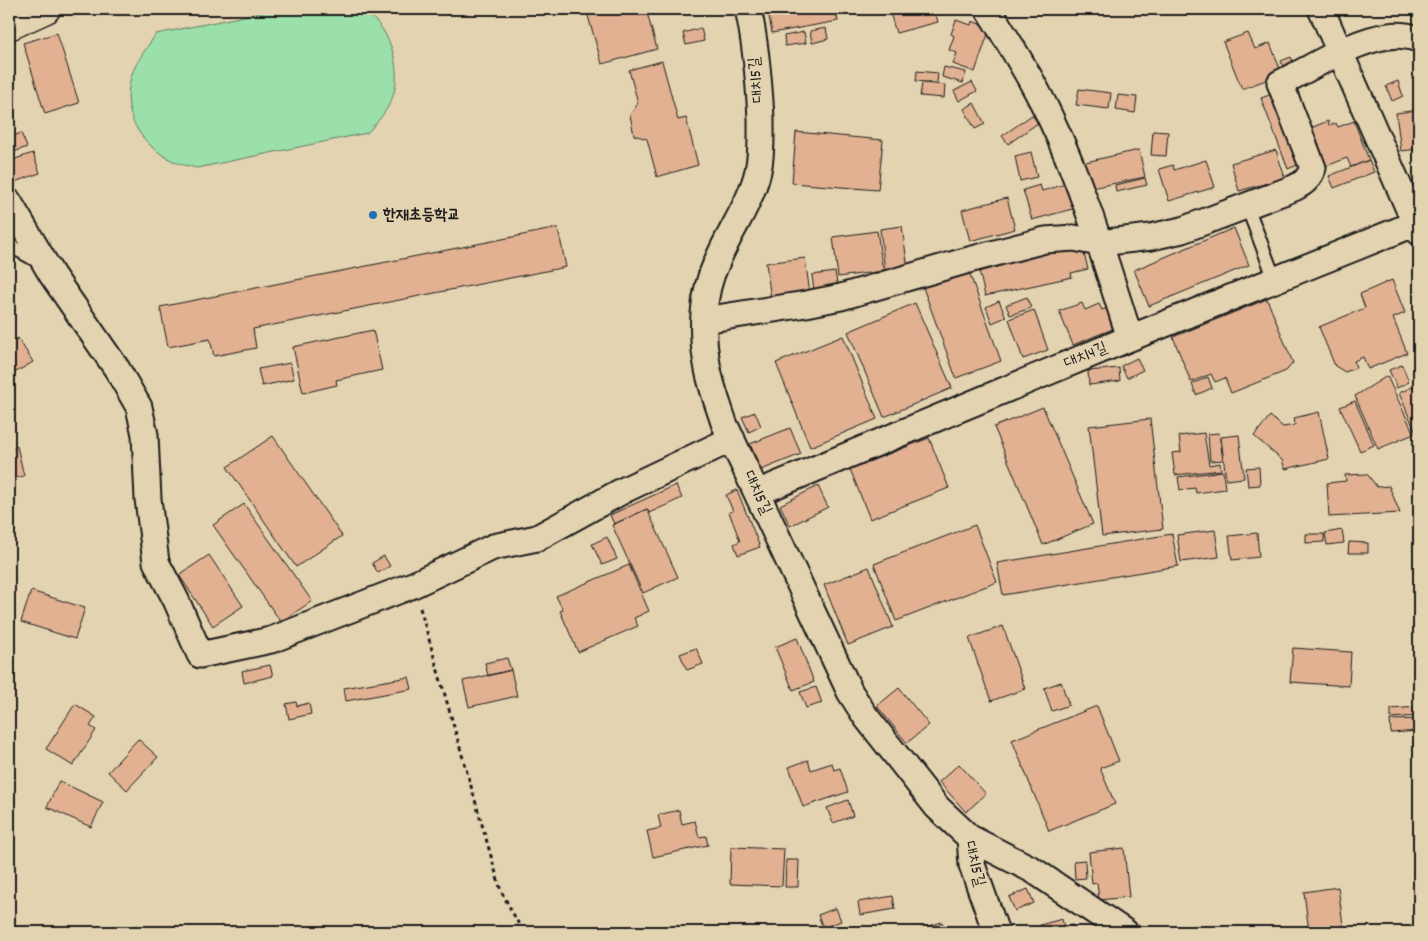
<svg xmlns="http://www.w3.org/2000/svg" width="1428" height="941" font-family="Dekko,'Poor Story',sans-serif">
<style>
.green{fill:#9bdfab;stroke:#5c7e64}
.building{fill:#e1b192;stroke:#1c1c1c}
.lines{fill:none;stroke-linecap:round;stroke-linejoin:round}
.service-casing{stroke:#1c1c1c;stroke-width:16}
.minor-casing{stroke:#1c1c1c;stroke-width:29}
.primary-casing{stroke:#1c1c1c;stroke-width:31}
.path{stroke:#1c1c1c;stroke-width:3;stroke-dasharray:4 4;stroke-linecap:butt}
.service{stroke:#e4d3b0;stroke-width:12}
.minor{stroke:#e4d3b0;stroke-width:25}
.primary{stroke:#e4d3b0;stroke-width:28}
.poi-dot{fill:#1f6fb2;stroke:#e4d3b0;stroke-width:2}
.labels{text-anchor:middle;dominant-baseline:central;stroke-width:4;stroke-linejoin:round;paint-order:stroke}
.street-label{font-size:16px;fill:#1c1c1c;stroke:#e4d3b0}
.poi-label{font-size:16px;font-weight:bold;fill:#1c1c1c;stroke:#e4d3b0;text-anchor:start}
</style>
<rect width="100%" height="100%" fill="#e4d3b0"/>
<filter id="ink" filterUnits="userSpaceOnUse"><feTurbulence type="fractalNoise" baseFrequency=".02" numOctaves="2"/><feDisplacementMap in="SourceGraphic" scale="10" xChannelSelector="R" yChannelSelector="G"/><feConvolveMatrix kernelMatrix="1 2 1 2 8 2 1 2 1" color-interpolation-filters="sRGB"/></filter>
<g filter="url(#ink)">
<path class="green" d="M279 9C300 9 320 9 341 9 346 9 355 7 360 9 389 23 403 67 393 96 388 110 377 123 367 133L197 168C188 166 179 164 171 160 139 143 121 113 131 77 135 63 148 46 156 34Z"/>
<path class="building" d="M586 9H646L657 49 602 64Z
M809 9H835L838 21 772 33 769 17Z
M889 9H934L938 22 896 33Z
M956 20 971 25 972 21 990 28 975 72 953 64 957 53 949 50 954 36 951 34Z
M701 28 704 41 686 45 683 33Z
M826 28 828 39 812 43 810 31Z
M804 32 806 43 785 46 784 36Z
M57 33 79 103 45 114 23 43Z
M1248 33 1255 49 1270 43 1282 74 1242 89 1223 42Z
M1291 57 1296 69 1285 72 1281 61Z
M662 61 678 120 686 118 698 165 657 177 647 139 634 135 630 115 638 103 629 70Z
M944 67 966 72 963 83 942 77Z
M917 71 938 73 937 83 916 81Z
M1398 81 1403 96 1392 101 1386 86Z
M972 82 977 91 959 101 954 91Z
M922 83 945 85 944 98 920 96Z
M1079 89 1111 93 1109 109 1076 105Z
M1278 92 1305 162 1288 169 1261 98Z
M1118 95 1137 97 1135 113 1116 110Z
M974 103 985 124 975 129 964 109Z
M1419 110V149L1401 151 1396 113Z
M1032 115 1038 123 1008 144 1002 136Z
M1328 121 1329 125 1336 123 1338 127 1354 121 1369 160 1351 167 1347 158 1324 167 1308 129Z
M1153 131 1168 132 1166 156 1151 155Z
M796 132 883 140 878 190 792 183Z
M21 133 27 147 9 154V138Z
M1139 150 1145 177 1087 189 1081 163Z
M1276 150 1285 178 1239 191 1231 163Z
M1031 152 1037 177 1020 181 1015 156Z
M33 153 40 173 9 184V161Z
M1206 160 1215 187 1169 201 1159 169 1173 165 1174 170Z
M1369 160 1374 172 1334 188 1329 176Z
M1145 178 1147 185 1116 192 1115 185Z
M1069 183 1076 208 1032 220 1023 190 1040 185 1042 191Z
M1007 198 1015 229 970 241 962 210Z
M902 226 908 269 885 271 880 229Z
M558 228 566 267 253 329 256 348 214 356 210 339 168 347 160 307Z
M1234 228 1249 265 1149 306 1134 270Z
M877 231 883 271 838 277 833 237Z
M1063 247 1083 250 1088 269 1071 273 1072 277 985 296 978 266Z
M805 258 810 294 771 299 766 263Z
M967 266 1001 361 956 378 921 282Z
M835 272 838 288 814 291 812 275Z
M1392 280 1405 313 1393 318 1407 353 1368 369 1363 357 1354 361 1356 368 1345 372 1335 366 1319 327 1365 308 1360 294Z
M1027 297 1031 308 1010 315 1006 305Z
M1267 299 1293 363 1286 371 1231 393 1225 378 1215 382 1211 374 1191 382 1173 337Z
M999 301 1006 317 992 323 986 307Z
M915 303 952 388 884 417 848 332Z
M1082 303 1085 310 1099 304 1102 310 1107 308 1109 313 1114 310 1120 326 1073 345 1059 311Z
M1034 310 1048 350 1023 359 1009 319Z
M373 330 382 370 336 380 337 385 303 393 293 347Z
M843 336 877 419 810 447 776 363Z
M18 338 33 362 9 376V343Z
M1137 358 1143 370 1127 378 1121 366Z
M290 363 294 379 262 386 258 369Z
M1402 365 1409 382 1397 388 1389 370Z
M1119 368 1120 381 1089 385 1088 371Z
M1387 376 1414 434 1378 449 1355 396Z
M1208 377 1212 388 1196 395 1192 384Z
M1419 384V432L1416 433 1399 393Z
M1355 401 1374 445 1360 451 1340 407Z
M1043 407 1093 524 1043 545 994 427Z
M755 412 761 426 749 432 742 417Z
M1319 412 1329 459 1285 469 1282 460 1254 436 1270 416 1283 427 1295 425 1294 418Z
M1150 419 1163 529 1102 536 1089 426Z
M790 428 801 454 761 470 750 444Z
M1204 433 1209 465 1220 463 1221 470 1175 475 1172 453 1181 452 1179 436Z
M1219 433 1223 460 1210 461 1208 434Z
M1239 435 1244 478 1226 480 1221 437Z
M273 436 342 536 296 567 227 467Z
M929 438 949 488 870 519 850 469Z
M17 446 24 476 9 480V448Z
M1259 467 1260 485 1248 486 1246 468Z
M1223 471 1225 489 1196 493 1195 488 1180 490 1178 477Z
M1367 474 1377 487 1389 486 1400 513 1329 517 1327 483 1346 481 1345 475Z
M676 485 682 498 649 513 647 509 614 524 610 515Z
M818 486 828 507 790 526 780 505Z
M737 490 760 547 738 555 734 544 740 541 729 512 733 511 726 495Z
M244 504 312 601 281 622 213 525Z
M647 509 678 577 643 593 612 525Z
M975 525 997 582 896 621 874 564Z
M1215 530 1219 557 1181 562 1177 535Z
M1342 530 1344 543 1327 545 1325 533Z
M1257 533 1259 557 1232 560 1229 536Z
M1172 534 1178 566 1003 595 997 563Z
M1306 534H1324V542L1306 543Z
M607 537 617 559 602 565 592 544Z
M1349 542 1368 543V553H1348Z
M209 555 243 606 213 626 179 575Z
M384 556 390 566 378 573 372 563Z
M629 565 649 611 634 618 638 626 578 652 560 611 563 610 556 596Z
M869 567 893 627 848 645 824 585Z
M31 591 85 608 75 639 21 622Z
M1003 626 1025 689 991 701 969 638Z
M797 638 814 682 793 690 775 647Z
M696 648 703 664 687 670 680 654Z
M1293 648 1351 652 1349 686 1290 682Z
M507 658 511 670 488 676 485 663Z
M270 665 273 676 244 683 242 671Z
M511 670 517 696 469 707 463 681Z
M409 677 412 689 346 701 344 688Z
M1061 682 1069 705 1052 711 1044 688Z
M816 687 822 703 806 708 800 692Z
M899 688 929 725 907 743 877 706Z
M296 702 297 706 309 703 311 714 289 719 286 704Z
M75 704 96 717 90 726 96 730 73 766 46 749Z
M1097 706 1119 761 1100 768 1115 804 1049 831 1012 740Z
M1418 707 1419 716 1391 718V709Z
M1419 719V731L1391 733 1390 720Z
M138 739 158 757 127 790 108 772Z
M808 760 811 770 832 763 834 770 840 768 848 792 803 807 789 767Z
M959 764 986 794 966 812 939 782Z
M59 781 103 802 91 827 47 807Z
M848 800 853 816 833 823 827 808Z
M679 810 682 824 695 821 699 837 706 836 708 845 653 857 647 831 661 828 658 815Z
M731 847 784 849 782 886 730 884Z
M1124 848 1129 897 1099 900 1097 883 1092 884 1089 852Z
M786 860H799L798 887H785Z
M1085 860 1086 878 1075 879 1074 861Z
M1338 887 1344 932H1309L1304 892Z
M1028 889 1034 903 1015 911 1009 897Z
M893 896 895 909 860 915 858 902Z
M836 908 841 921 823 928 818 915Z
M1062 919 1064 927 1072 925 1074 932H1027L1041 929 1040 925Z
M942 922 945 932H918L917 930Z"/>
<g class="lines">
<defs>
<path id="service" d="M1247 206 1275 280
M9 245 39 262"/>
<path id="minor" d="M748 9C756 44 759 81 761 118 761 136 762 153 758 171 750 205 729 232 716 264 702 294 701 332 707 364 710 384 718 404 724 423L850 692 866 717 937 807 970 838 972 865 996 932
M988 9C1010 44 1032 79 1050 117 1084 188 1106 264 1130 338
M1321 9 1419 232
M9 202 52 275 117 369 139 407 145 435 148 499 156 562 176 600 200 655 271 640 413 585 493 547 537 538 624 490 732 439
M704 320 806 304 841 297 965 261 1045 240 1074 238 1099 243 1151 237 1182 230 1294 188C1304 183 1309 179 1313 168L1280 83C1312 68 1354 40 1389 36 1399 34 1409 36 1419 39
M757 493 1130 338 1419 222
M970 838 1033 870 1125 932"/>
<path id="primary" d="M9 26 46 9"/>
</defs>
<use href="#service" class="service-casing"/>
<use href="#minor" class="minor-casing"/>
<use href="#primary" class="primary-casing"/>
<path class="path" d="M420 608 501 891 523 932"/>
<use href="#service" class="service"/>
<use href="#minor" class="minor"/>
<use href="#primary" class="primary"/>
</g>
</g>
<circle class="poi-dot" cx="373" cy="215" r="5"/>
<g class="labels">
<g class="street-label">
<text transform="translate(757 80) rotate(-95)">대치5길</text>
<text transform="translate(1086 356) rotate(-23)">대치4길</text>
<text transform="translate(757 493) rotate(65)">대치5길</text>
<text transform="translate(974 864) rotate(76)">대치5길</text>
</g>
<g class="poi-label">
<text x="383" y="215">한재초등학교</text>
</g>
</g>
<rect width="1428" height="941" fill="none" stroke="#e4d3b0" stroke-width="30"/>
<rect x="15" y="15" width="1398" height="911" fill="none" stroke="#1c1c1c" stroke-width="2" filter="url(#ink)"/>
</svg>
